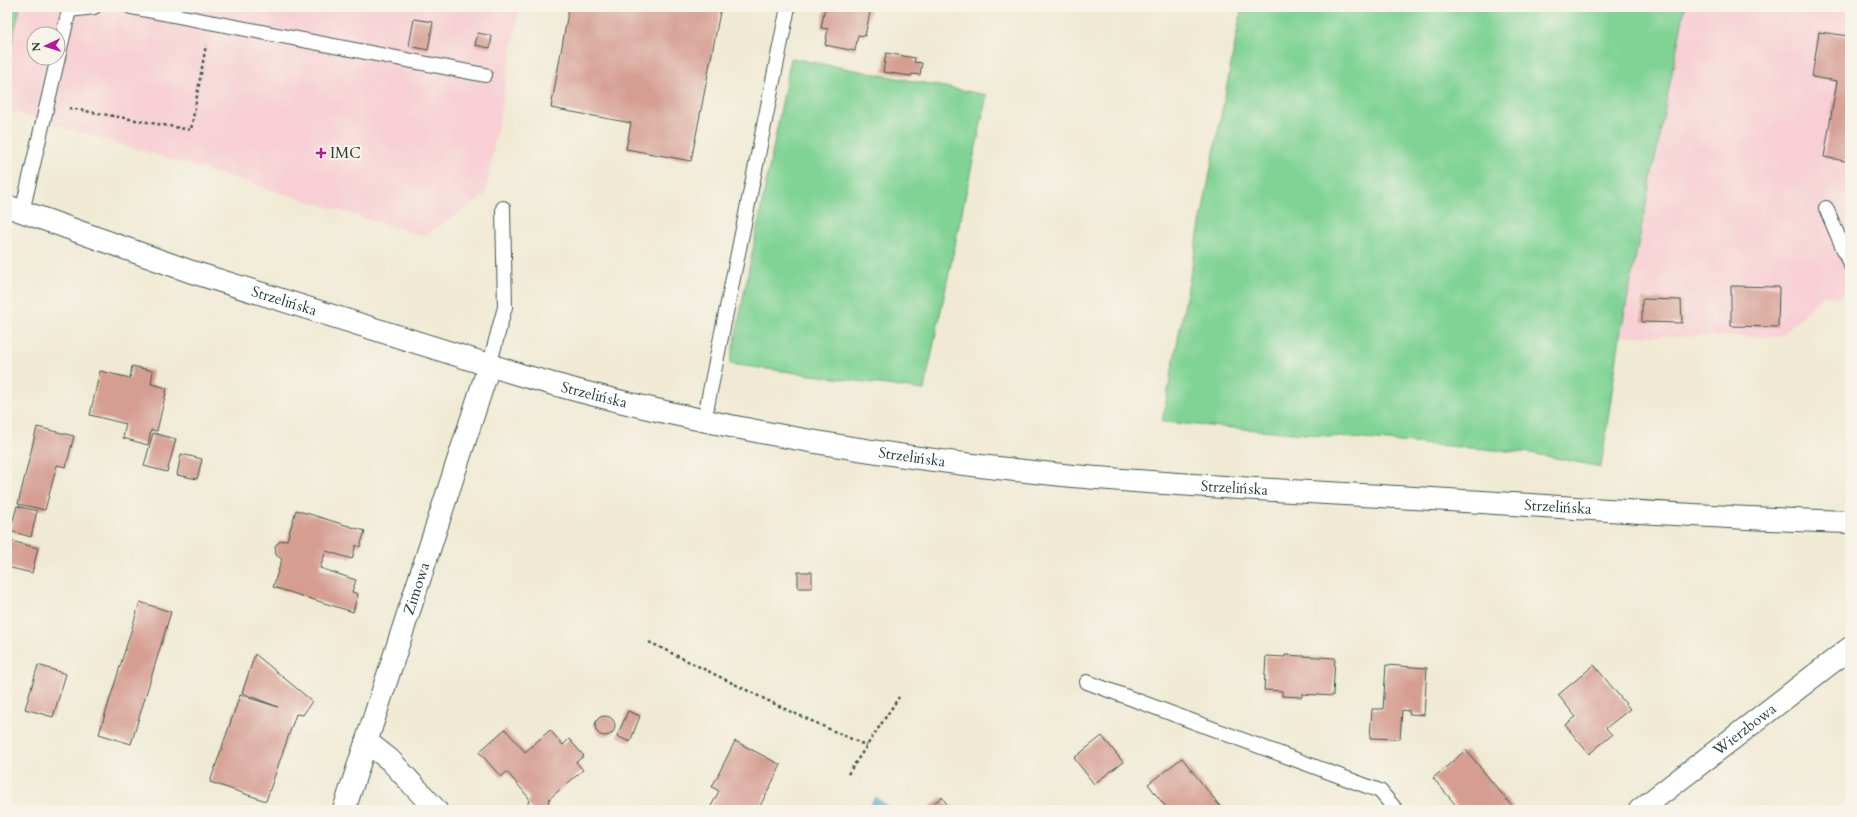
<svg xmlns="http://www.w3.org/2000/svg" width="1857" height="817" font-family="Cardo,serif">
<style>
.built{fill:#f7cfd4;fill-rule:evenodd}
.green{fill:#80d395;stroke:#508864}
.water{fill:#60b9de;stroke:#407b89}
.building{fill:#d69e93}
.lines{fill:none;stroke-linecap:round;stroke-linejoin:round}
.service-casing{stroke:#3e574c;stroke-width:16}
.minor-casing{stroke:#3e574c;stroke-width:24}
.secondary-casing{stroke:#3e574c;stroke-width:24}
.path{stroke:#3e574c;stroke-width:2.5;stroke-dasharray:3 3;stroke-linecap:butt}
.service{stroke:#fff;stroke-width:14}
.minor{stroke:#fff;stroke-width:22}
.secondary{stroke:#fff;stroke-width:22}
.poi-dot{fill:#b5179e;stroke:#f7f3e8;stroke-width:1.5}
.labels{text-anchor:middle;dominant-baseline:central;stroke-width:4;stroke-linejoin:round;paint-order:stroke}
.poi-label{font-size:15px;fill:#1f3d34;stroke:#f7f3e8;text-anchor:start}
.street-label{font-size:15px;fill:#1f3d34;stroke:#f7f3e8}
</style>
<rect width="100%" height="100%" fill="#f7f3e8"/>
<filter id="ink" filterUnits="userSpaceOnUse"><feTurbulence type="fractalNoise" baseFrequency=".025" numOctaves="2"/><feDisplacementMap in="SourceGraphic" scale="8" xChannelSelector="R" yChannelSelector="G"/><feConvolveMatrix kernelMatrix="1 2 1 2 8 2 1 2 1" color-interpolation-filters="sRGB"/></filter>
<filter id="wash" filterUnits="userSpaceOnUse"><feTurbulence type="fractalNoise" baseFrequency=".012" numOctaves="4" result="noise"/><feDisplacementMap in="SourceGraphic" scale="16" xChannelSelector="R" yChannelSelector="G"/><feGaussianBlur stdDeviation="0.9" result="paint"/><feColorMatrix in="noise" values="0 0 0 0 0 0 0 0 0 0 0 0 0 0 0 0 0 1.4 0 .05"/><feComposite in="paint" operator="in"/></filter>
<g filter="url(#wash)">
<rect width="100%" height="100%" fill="#f0ead4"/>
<path class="built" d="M20 7H520L485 196 424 236 7 110V63ZM34 34H58V58H34Z
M1685 7H1850V297L1823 296 1779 337 1620 336Z"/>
<path class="green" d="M7 7H20L7 63Z
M1242 7H1685L1620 336 1601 467 1531 453 1162 422Z
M791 58 987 95 924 390 730 364Z"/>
<path class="water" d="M876 797 891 810H867Z"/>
<g id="blocks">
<path class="building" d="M569 7H721L691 161 626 149 631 123 551 108Z
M825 7H871L865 36 858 35 855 51 825 45 828 29 821 28Z
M414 19 433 22 428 50 409 46Z
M1819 32 1850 36V162L1824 157 1837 81 1812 77Z
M478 33 492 36 490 48 475 45Z
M886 53 915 58 914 62 922 63 920 75 912 74 911 76 883 72Z
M1731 286 1779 287 1778 327 1731 326Z
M1642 299 1681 300 1682 323 1642 322Z
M132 366 153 371 151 384 167 388 157 431 151 430 148 445 123 438 126 424 90 415 100 371 130 378Z
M37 427 74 436 66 467 57 465 45 510 18 504Z
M153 433 176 439 167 472 144 466Z
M181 454 202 459 197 479 177 475Z
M17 506 37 511 31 537 10 531Z
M296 510 365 531 360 547 356 545 352 559 326 551 320 568 356 580 352 592 358 594 353 612 273 587 282 559 276 555 275 546 280 541 287 540Z
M7 540 38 548 32 573 7 567Z
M798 572H812V588H798Z
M140 602 171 612 131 744 99 734Z
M255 654 312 701 303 715 296 714 266 801 210 782 240 695 278 707 242 693Z
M1285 655 1335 658 1333 696 1302 694V697L1282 696V691L1264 690 1266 656 1285 657Z
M38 665 66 674 53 717 25 709Z
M1386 665 1427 668 1424 715 1409 714V711L1402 710 1400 739 1370 738 1372 709H1383Z
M1594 665 1630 709 1606 728 1612 735 1589 754 1565 725 1576 717 1558 695Z
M628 711 640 716 630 742 617 736Z
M595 726a10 10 0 1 1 20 0a10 10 0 1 1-20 0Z
M505 729 525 752 550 730 563 745 569 739 584 756 576 762 583 770 549 799 548 806 544 810H532L528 804 529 798 507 772 501 777 479 752Z
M1102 736 1123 762 1094 784 1074 758Z
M735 741 781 765 758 810H709L719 791 712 787Z
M1466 750 1515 810H1460L1433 778Z
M1182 758 1223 810H1168L1148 784Z
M942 797 951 810H929L928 808Z"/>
</g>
</g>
<g filter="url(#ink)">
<use href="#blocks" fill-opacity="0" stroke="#3e574c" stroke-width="1"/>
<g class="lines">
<defs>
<path id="service" d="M131 7 485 75
M1826 208 1850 264
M22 212 69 10 94 7
M489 366 505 307 503 208
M704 421 788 7
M1087 682 1380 791 1396 810"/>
<g id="minor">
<path d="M367 742 390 760 436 810"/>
<path id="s1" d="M344 810 489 366"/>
<path id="s2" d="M1640 810 1850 648"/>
</g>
<g id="secondary">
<path id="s3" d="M7 206 189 271 521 375C698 426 880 457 1063 475 1180 486 1296 491 1413 498 1559 506 1704 518 1850 522"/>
</g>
</defs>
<use href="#service" class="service-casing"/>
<use href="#minor" class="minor-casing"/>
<use href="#secondary" class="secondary-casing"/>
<path class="path" d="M69 108 191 130 206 45
M649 642 785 709 867 746
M848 774 899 697"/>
<use href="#service" class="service"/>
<use href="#minor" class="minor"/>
<use href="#secondary" class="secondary"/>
</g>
</g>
<path class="poi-dot" d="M319 147h4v4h4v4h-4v4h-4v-4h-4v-4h4z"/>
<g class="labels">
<g class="poi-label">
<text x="330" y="153">IMC</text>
</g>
<g class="street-label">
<text stroke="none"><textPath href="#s3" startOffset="293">Strzelińska</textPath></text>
<text stroke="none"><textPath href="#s3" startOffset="617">Strzelińska</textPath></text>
<text stroke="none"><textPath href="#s3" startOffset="941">Strzelińska</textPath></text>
<text stroke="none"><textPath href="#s3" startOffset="1265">Strzelińska</textPath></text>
<text stroke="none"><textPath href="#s3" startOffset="1589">Strzelińska</textPath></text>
<text stroke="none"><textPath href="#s1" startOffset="233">Zimowa</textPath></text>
<text stroke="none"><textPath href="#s2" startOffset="132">Wierzbowa</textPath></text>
</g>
</g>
<rect width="1857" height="817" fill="none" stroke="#f7f3e8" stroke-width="24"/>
<g transform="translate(46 46) rotate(266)"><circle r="19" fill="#f7f3e8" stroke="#a1aaa0"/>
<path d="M0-3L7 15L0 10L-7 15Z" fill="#b5179e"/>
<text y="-6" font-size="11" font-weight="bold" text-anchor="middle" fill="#1f3d34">N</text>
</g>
</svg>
